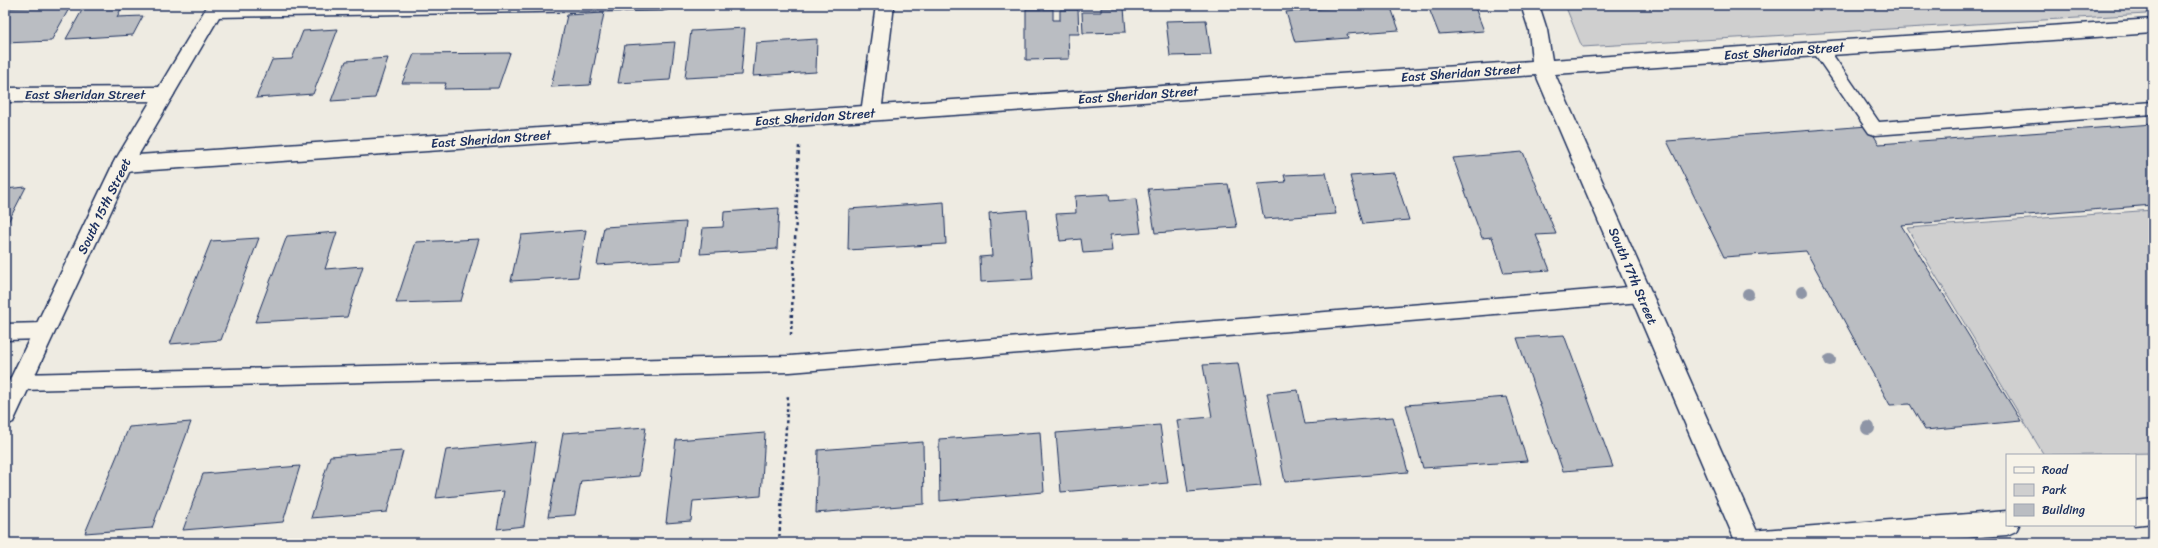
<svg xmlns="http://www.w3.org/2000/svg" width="2158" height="548" font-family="Sriracha,sans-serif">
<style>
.green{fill:#cfcfcf;stroke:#757f96}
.building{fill:#babdc2;stroke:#1b2f5e}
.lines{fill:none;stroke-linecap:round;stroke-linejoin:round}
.service-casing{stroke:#1b2f5e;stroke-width:3}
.minor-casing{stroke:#1b2f5e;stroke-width:3}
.tertiary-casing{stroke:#1b2f5e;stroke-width:3}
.secondary-casing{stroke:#1b2f5e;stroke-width:3}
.path{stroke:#1b2f5e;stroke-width:2.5;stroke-dasharray:3 3;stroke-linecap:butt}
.service{fill:#f7f3e8;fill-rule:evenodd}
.minor{fill:#f7f3e8;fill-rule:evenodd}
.tertiary{fill:#f7f3e8;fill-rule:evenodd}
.secondary{fill:#f7f3e8;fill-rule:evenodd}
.tree{fill:#8e95a6}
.labels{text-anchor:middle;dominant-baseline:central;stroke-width:3;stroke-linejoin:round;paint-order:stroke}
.street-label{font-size:13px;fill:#1b2f5e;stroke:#f7f3e8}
</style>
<rect width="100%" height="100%" fill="#eeebe2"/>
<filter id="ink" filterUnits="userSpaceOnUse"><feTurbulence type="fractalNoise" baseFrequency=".025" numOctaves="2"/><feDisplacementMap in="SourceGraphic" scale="8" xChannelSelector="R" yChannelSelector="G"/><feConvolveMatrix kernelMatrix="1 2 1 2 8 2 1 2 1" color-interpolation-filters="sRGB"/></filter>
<g filter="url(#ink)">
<path class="green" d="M1565 5H2150L2152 7 2146 14 1582 47Z
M2153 210V453L2044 455 1907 228Z"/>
<path class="building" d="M71 5 51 41 5 43V8Z
M85 5H123L117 17 143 16 133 35 66 39Z
M1356 5H1390L1399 30 1347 34 1348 38 1295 42 1286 12Z
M1474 5 1484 31 1439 34 1428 6Z
M1101 8H1124L1126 32 1083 33 1082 12H1101Z
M1026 9H1053V20H1060V10H1078L1079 34H1068L1069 59 1026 60Z
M604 13 590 85 551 87 567 15Z
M1206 20 1211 55 1170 56 1166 21Z
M745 28 741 75 685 78 691 31Z
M338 29 313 94 256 98 272 60 292 59 303 31Z
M817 39 816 72 753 76 756 43Z
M675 42 670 80 618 83 625 45Z
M510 53 498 88 444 89 446 83H402L414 54Z
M388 58 375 98 331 101 346 61Z
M2153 124V205L1901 225 2021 421 1925 430 1910 404 1890 405 1806 251 1724 257 1667 141 1868 126 1879 144Z
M1523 152 1556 234 1536 235 1550 270 1504 273 1492 237 1482 238 1453 158Z
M1326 173 1336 214 1264 219 1257 184 1286 182 1284 175Z
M1394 173 1409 220 1363 224 1350 176Z
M1228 184 1237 227 1155 233 1148 189Z
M26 187 5 228V189Z
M1109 194 1110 201 1136 199 1141 233 1110 235 1112 251 1083 253 1081 239 1060 241 1056 214 1076 213 1075 196Z
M944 202 946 244 848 250 849 209Z
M779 208 777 249 700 254 703 228 723 227 724 212Z
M1027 210 1033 279 981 282 980 257 992 256 989 213Z
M686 222 681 260 597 265 604 227Z
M586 230 578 277 511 281 521 235Z
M337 232 325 269 363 266 347 317 255 322 287 236Z
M259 238 221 340 170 344 211 241Z
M479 239 461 301 396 303 416 242Z
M1564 335 1613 467 1563 471 1517 338Z
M1238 363 1261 486 1188 492 1177 420 1212 417 1203 365Z
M1298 390 1305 424 1393 417 1408 472 1285 482 1267 393Z
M1507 397 1527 461 1423 468 1406 405Z
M191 422 152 528 85 533 129 427Z
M1160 425 1168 483 1061 492 1056 433Z
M646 427 639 476 581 481 575 515 548 517 563 433Z
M1040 432 1044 492 940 501 939 439Z
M765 433 761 496 693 501 691 521 666 523 676 440Z
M536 442 524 526 497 529 504 491 436 498 446 450Z
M923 442 924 504 816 513 818 450Z
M403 451 387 512 311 518 330 456Z
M300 466 283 522 183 530 203 474Z"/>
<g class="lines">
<defs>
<path id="service" d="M323 5H670L667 9 662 10 213 17 208 16 205 12 208 8 213 7Z
M1820 43 1826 45 1879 122 2153 102V114L1875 135 1869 133 1814 53 1812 49 1814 45Z
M1641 286 1647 289 1650 294 1647 299 1641 302 790 372 20 390 13 388 10 382 13 376 20 374 790 356Z
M44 323 51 325 53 331 51 337 44 339 5 340V324Z"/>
<path id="minor" d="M876 5H894L881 113 878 118 871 120 864 118 861 113Z
M2153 499V523L2135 525V501Z
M2007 511V525H2019L2016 531 2007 535 1902 543H1736L1740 534 1749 531Z"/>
<path id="tertiary" d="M1521 5H1539L1547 30 1552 60 2153 19V33L1555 74 1762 543H1736L1536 75 123 172 116 170 113 164 116 158 123 156 1532 61 1529 30Z
M164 87 171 89 174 94 171 99 164 101 5 102V88Z"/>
<path id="secondary" d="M208 5H226L132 166 13 422 5 426V390L113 164Z"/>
</defs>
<use href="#service" class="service-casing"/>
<use href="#minor" class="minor-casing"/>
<use href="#tertiary" class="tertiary-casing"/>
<use href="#secondary" class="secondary-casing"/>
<path class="path" d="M791 335 799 146
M779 543 788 394"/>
<use href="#service" class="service"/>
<use href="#minor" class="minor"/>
<use href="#tertiary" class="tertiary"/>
<use href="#secondary" class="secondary"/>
</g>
<g class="tree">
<circle cx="1802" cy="292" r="6"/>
<circle cx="1748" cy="294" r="6"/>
<circle cx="1830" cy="360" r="6"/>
<circle cx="1868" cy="428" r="7"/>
</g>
</g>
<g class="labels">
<g class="street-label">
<text transform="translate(1784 51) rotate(-4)">East Sheridan Street</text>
<text transform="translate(1461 73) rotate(-4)">East Sheridan Street</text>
<text x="85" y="94">East Sheridan Street</text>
<text transform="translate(1138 95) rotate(-4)">East Sheridan Street</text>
<text transform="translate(815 117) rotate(-4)">East Sheridan Street</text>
<text transform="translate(491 139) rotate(-4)">East Sheridan Street</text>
<text transform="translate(104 206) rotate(-64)">South 15th Street</text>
<text transform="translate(1633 276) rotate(67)">South 17th Street</text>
</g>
</g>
<rect width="2158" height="548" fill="none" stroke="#f7f3e8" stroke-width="20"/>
<rect x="10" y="10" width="2138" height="528" fill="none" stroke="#1b2f5e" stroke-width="1.5" filter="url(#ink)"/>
<rect x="2006" y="454" width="130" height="72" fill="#f7f3e8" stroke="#9fa5b1"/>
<rect x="2014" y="467" width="20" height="6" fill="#f7f3e8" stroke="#9fa5b1"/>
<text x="2042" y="474" font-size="12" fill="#1b2f5e">Road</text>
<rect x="2014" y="484" width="20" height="12" fill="#cfcfcf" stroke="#9fa5b1"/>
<text x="2042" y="494" font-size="12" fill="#1b2f5e">Park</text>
<rect x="2014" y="504" width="20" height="12" fill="#babdc2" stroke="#9fa5b1"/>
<text x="2042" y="514" font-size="12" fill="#1b2f5e">Building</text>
</svg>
